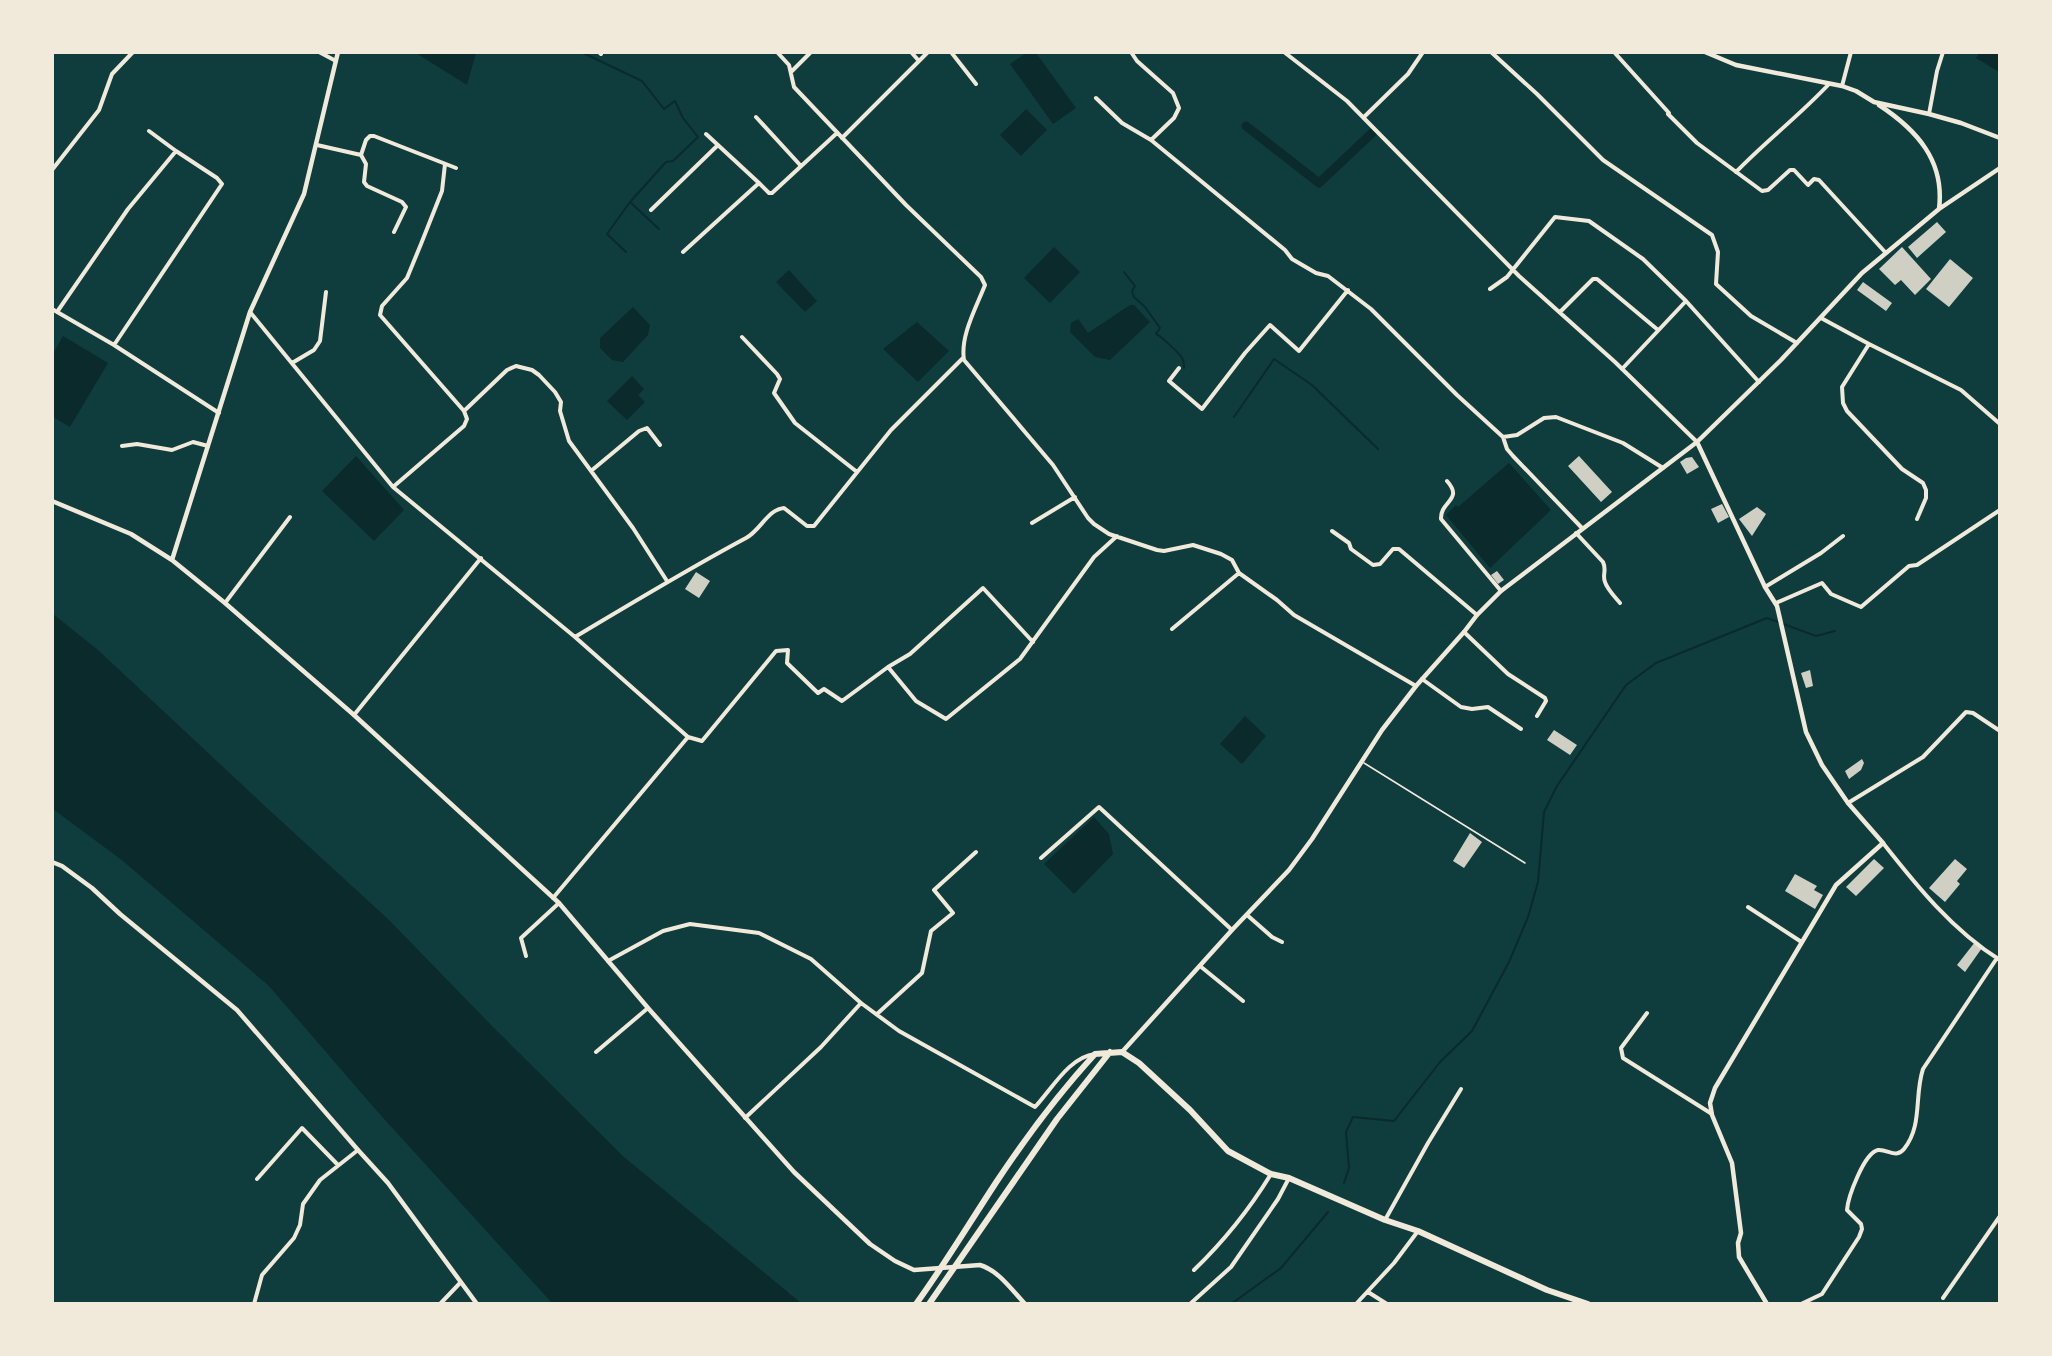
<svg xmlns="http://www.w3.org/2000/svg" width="2052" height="1356" font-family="'Crimson Pro',serif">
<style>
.water{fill:#0a2a2b}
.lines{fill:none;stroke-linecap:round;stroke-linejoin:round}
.stream{stroke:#0a2a2b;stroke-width:2}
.canal{stroke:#0a2a2b;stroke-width:9}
.building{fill:#cfcfc3}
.service{stroke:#f1e9da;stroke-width:1.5}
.minor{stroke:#f1e9da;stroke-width:4}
.tertiary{stroke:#f1e9da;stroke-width:4.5}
.primary{stroke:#f1e9da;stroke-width:6}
</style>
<rect width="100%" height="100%" fill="#0f3d3e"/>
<path class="water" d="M1980 52 1999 53V72L1976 58Z
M416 53H476L467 85Z
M1026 53H1036L1076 108 1053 124 1010 64Z
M1026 109 1047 130 1021 156 1000 135Z
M1054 247 1080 272 1050 303 1024 278Z
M789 270 817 301 805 312 776 282Z
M1130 305H1134L1150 322 1110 360 1095 357 1070 332 1071 323 1078 319 1088 333Z
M633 307 650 325 648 335 623 362 612 360 600 348V338Z
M917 322 949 351 918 382 883 349Z
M63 336 108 363 70 427 53 417V354Z
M632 376 644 389 638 395 645 402 627 420 607 401Z
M356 456 404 510 374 541 322 491Z
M1509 463 1551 510 1490 568 1446 515 1456 505 1458 507Z
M53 614 98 650 267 808 388 919 493 1027 624 1157 801 1303H552L376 1110 269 986 123 861 53 809Z
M1245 716 1266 736 1242 764 1220 744Z
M1094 817 1109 834 1113 854 1074 894 1044 864Z"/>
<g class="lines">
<path class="stream" d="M581 52 642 81 664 109 675 101 683 118 698 137 673 161 666 162 630 202
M626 252 607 234 630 202 659 229
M1124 272 1135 286 1132 291 1134 297 1145 307 1160 328 1156 334C1160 335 1180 354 1182 358 1184 361 1184 364 1184 368
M1234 417 1274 359 1312 385 1378 449
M1344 1183 1349 1168 1346 1132 1353 1117 1394 1121 1440 1062 1472 1031 1509 962 1528 917 1538 882 1544 812 1557 786 1626 685 1656 663 1767 618 1816 636 1835 631
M1231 1304 1281 1268 1328 1212"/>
<path class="canal" d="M1246 126 1319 183 1372 133"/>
</g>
<path class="building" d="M1937 222 1946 232 1917 258 1908 247Z
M1902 247 1931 279 1915 295 1901 280 1895 285 1879 269Z
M1950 259 1973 278 1949 307 1926 289Z
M1863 282 1892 303 1886 311 1857 290Z
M1579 456 1612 492 1601 502 1568 466Z
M1692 457 1699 467 1687 474 1680 462 1686 458Z
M1722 504 1729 517 1718 523 1711 509Z
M1757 507 1766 514 1752 536 1739 519Z
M1497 571 1504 580 1498 584 1491 575Z
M696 572 710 581 699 598 685 589Z
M1810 670 1813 686 1806 688 1801 673Z
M1554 730 1577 745 1570 755 1547 740Z
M1862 759 1864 763 1861 770 1849 779 1845 771Z
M1470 833 1482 842 1464 868 1453 861Z
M1874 859 1884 868 1856 896 1846 887Z
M1955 859 1967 869 1957 881 1960 884 1945 902 1929 888Z
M1795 874 1817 886 1814 890 1823 895 1815 909 1785 891Z
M1975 942 1982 948 1965 972 1957 965Z"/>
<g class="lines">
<path class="service" d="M1364 763 1525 863"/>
<path class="minor" d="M319 52 336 61
M599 52 601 54
M777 52 789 65 794 87 906 205 981 277 985 285C976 308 960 336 964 360L1053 465 1088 518 1094 524 1109 534 1157 550 1164 551 1193 545 1221 554 1232 560 1239 573 1277 600 1294 615 1416 686
M911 52 919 61
M951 52 976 84
M1131 52 1137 61 1173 93 1179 108 1174 118 1151 140
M1284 52 1347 101 1519 276 1615 362 1697 442
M1491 52 1537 94 1603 160 1712 235 1718 252 1716 284 1751 316 1797 343
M1614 52 1669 113 1668 114 1697 143 1762 191 1768 190 1790 170H1794L1808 185 1814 179 1819 180 1885 252
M791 72 811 52
M1842 86 1851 52
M1096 98 1122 123 1151 140 1285 250 1292 259 1316 273 1328 276 1371 309 1457 395 1503 437 1517 435 1544 418 1556 417 1623 443 1663 468
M1929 114 1937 71 1943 52
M756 117 801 166
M1364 117 1408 74 1423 52
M706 134 759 183
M842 138 928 52
M317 145 361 155 366 164 364 182 367 186 402 202 406 207 394 232
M361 155 366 140 370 136H374L456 168
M52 170 99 110 112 74 133 52
M1736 172C1766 141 1800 115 1829 84
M651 210 718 145
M683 252 759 183 769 193H772L837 133
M1490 289 1507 277 1555 217 1589 221 1643 259 1686 301 1759 382
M52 309 114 345 219 413
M57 312 128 209 176 151 149 131
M250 312 393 487 575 637 688 737 702 741 776 651 788 650 787 663 818 693 824 689 842 701 888 667 910 654 983 588 1033 642
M1560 312 1593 279H1597L1658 330
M1821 318 1869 344 1961 390 2000 424
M742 337 777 374 780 379 774 393 795 423 857 472
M1869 344 1842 387 1843 403 1847 411 1902 469 1923 483 1926 490V498L1917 519
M114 345 222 184 217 178 176 151
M292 363 314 350 320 341 326 292
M1179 368 1169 381 1202 409 1245 353 1270 325 1299 351 1348 290
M1622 369 1686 301
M464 411 507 370 516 366 532 370 539 375 555 392 561 402 560 411 569 441 633 528 667 581
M1503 437 1507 449 1513 456 1582 528
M122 446 137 444 172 450 193 442 208 446
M591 471 639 431 647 428 660 445
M1447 481C1464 500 1440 501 1441 519L1501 591
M393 487 464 426 467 419 464 411 380 315 382 306 407 278 421 244 442 191 445 164
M1032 523 1075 497
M1332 531 1349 543 1351 549 1373 565 1380 564 1393 549H1399L1477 615
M1576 533 1603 562C1607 570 1602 575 1605 582 1607 589 1615 597 1620 603
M1765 587 1821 553 1843 536
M225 603 290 517
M1776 603 1822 583 1831 594 1861 607 1909 566 1917 565 2000 510
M1172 629 1239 573
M1464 632 1508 674 1545 698 1546 701 1537 716
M575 637C632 603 688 569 746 538 760 531 768 509 784 508L807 526H814L891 430 963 358
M888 667 916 701 946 719 1020 659 1094 557 1117 536
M1422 679 1461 707 1472 709 1488 707 1521 729
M354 715 481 558
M1848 803 1923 757 1966 712 1973 713 2000 731
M1883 843C1916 885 1953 931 2000 960
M1041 858 1099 807 1232 930
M553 898 688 737
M1748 907 1800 941
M1247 915 1272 937 1282 942
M526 956 521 938 559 903
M608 961 663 931 690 924 759 933 811 959 861 1003 899 1031 1035 1107C1052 1089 1069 1057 1095 1054
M1200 966 1243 1001
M1647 1013 1621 1048 1623 1058 1712 1114
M877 1014 922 973 931 931 953 913 934 890 976 852
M596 1052 648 1008
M745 1118 821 1047 861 1003
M257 1179 302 1128 338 1165
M1385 1220 1428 1143 1461 1089
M1194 1270C1224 1241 1249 1210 1271 1174
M1368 1292 1387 1304
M1943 1298 2000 1216
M254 1304 262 1275 294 1238 300 1225 303 1204 320 1180 358 1150
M440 1304 460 1283
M1190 1304 1231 1267 1278 1199 1289 1178
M1356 1304 1394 1263 1418 1231
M1801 1304 1822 1294 1859 1237 1862 1229 1861 1224 1847 1210C1848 1197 1864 1153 1878 1150 1888 1149 1896 1159 1904 1149 1923 1125 1914 1096 1923 1069L1997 958"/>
<path class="tertiary" d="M338 52 304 194 250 312 172 560 225 603 354 715 559 903 648 1008 794 1172 870 1244 895 1261 914 1270 980 1265C999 1271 1011 1289 1025 1304
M1705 52 1736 65 1842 86 1856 91 1874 102 1929 114 1961 123 2000 138
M1879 105C1917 130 1945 161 1939 209
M1697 442 1765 587 1777 606 1806 732 1822 765 1848 803 1883 843 1836 885 1715 1088 1710 1103 1712 1115 1732 1163 1741 1233 1738 1243 1739 1257 1767 1304
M52 501 131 534 172 560
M52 862 62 866 92 888 120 914 237 1010 358 1150 388 1183 477 1304
M1122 1052 1232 930 1289 870 1312 839 1382 730 1416 686 1464 632 1477 615 1501 591 1697 442 1781 360 1862 273 1939 209 2000 168"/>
<path class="primary" d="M916 1304C945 1264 970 1222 997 1181 1027 1136 1059 1093 1095 1054L1122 1052 1139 1063 1190 1110 1228 1151 1271 1174 1289 1178 1385 1220 1418 1231 1547 1290 1588 1304
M929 1304 1057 1119 1110 1052"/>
</g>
<rect width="2052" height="1356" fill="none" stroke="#f1e9da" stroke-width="108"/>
</svg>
